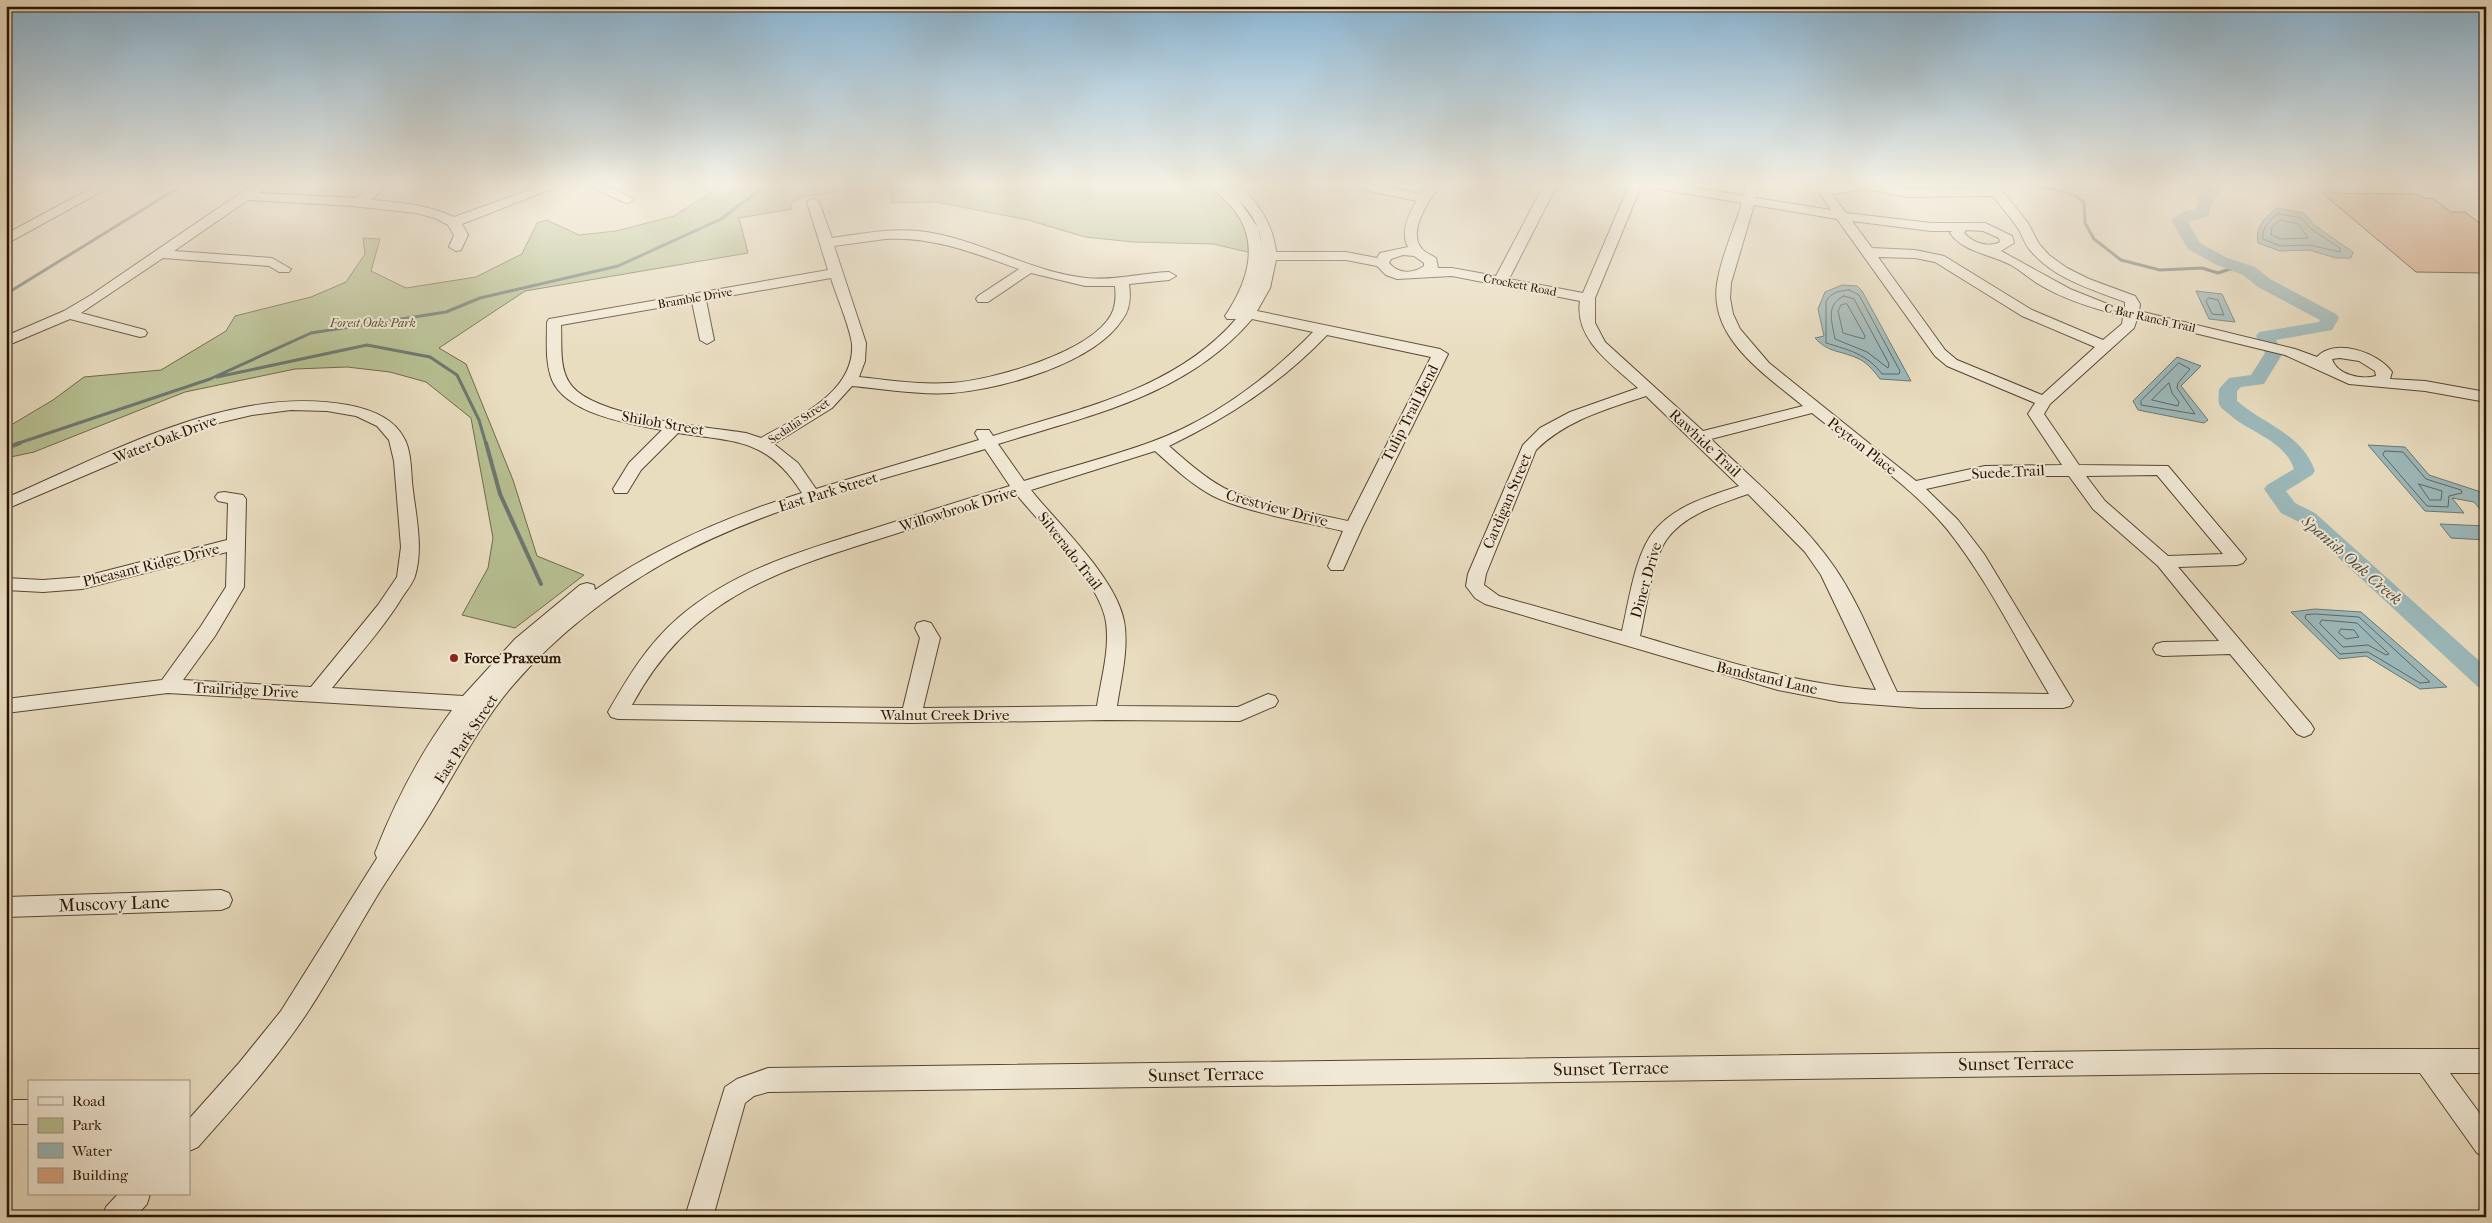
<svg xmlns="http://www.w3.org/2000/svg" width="2492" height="1223" font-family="'IM FELL French Canon',serif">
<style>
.green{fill:#b7c092;stroke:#706a49}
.water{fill:#9cb9bc;stroke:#6e7771}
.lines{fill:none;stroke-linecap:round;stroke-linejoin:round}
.shore{stroke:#62665e;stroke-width:1}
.stream-far1{stroke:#6e7771;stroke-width:3}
.stream{stroke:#6e7771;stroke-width:4}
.river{fill:#9cb9bc;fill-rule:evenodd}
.building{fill:#daa582;stroke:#281300}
.minor-casing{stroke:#584630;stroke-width:2}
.minor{fill:#f1e9d6;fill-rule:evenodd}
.poi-dot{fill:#8f2418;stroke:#f1e9d6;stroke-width:2}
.labels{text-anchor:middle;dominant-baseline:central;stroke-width:4;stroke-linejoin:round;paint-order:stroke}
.far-street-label{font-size:12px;fill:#281300;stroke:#f1e9d6}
.far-park-label{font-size:12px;font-style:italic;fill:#5a5033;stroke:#f1e9d6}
.street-label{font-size:15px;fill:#281300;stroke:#f1e9d6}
.poi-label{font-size:15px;font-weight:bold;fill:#281300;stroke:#f1e9d6;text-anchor:start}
.water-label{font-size:16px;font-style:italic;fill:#514d42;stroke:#f1e9d6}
.near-street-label{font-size:18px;fill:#281300;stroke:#f1e9d6}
</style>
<rect width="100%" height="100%" fill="#e9ddc0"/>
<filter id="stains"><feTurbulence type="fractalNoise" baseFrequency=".004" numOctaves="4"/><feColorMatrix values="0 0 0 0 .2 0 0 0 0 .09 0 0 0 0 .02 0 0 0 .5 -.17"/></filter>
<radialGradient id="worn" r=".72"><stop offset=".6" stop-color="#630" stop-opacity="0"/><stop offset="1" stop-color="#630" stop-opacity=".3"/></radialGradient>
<path class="green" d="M711 183H877C858 185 841 191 823 194 810 196 801 195 790 204L792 209 739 218 748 253 525 291 439 348 466 364 513 480 537 556 584 575 515 628 462 615 488 568 493 538 471 418 426 382 390 372 347 367 295 369 185 392 34 452 6 458V428L53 400 84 377 161 370 226 331 235 316 311 297 346 282 365 254 363 238 380 239 371 271 406 288 476 277 522 254 537 223 547 220 579 235 616 231 674 216 715 190Z
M893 183H1211L1218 188 1246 225 1252 253 1213 244 1133 242 1085 237 1028 220 936 202 891 203Z"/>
<path class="water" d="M2277 208 2304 213 2314 225 2353 252 2351 258H2336L2309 250 2280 251 2258 243C2255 226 2265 218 2277 208Z
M1842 285 1857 286 1862 291 1911 381 1880 379C1873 370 1867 362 1857 358 1839 350 1829 353 1815 338L1824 336 1818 309 1825 292Z
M2196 291 2222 294 2235 322 2209 319Z
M2177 357 2201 366 2181 386 2208 420 2204 423 2138 410 2133 401Z
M2368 445 2405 447 2429 475 2484 493 2486 516 2474 502 2452 498 2464 513 2425 511Z
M2440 524 2486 526V540L2451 538Z
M2315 609 2361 612 2447 687 2420 689 2366 656 2339 659 2291 612Z"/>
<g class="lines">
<path class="shore" d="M2278 214 2301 218 2311 229 2340 248V252L2309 245 2280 246 2263 239C2261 228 2270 220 2278 214Z
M2281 220 2298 224 2308 238 2282 239 2271 235 2272 227Z
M1849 290 1859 295 1900 371 1899 374H1882C1867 354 1849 350 1826 343V301C1832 292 1839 291 1849 290Z
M1844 296 1854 299 1889 364 1888 368 1867 352 1835 339C1832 321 1825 305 1844 296Z
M2209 298 2218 300 2224 315 2212 314 2206 301Z
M1847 304 1865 336 1864 339 1843 333 1838 311 1841 305Z
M2179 363 2190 369 2178 383 2177 388 2195 414 2141 405V401Z
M2169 383 2172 393 2179 402 2178 406 2152 400Z
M2385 451 2403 452 2426 479 2461 490 2462 493 2449 496 2448 507 2427 506 2383 455Z
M2419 484 2442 491 2441 500H2430Z
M2315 614 2359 617 2430 682 2420 683 2368 652 2340 654 2305 618 2306 615Z
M2322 620 2357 623 2389 654 2386 655 2368 645 2343 647 2320 624Z
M2341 629 2354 630 2359 637 2346 639 2339 633Z"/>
<path class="stream-far1" d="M1018 183H1026
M1076 183 1146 186
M2017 183C2040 187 2065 187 2084 202L2085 223 2094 239 2121 260 2160 270 2202 268 2218 273 2230 269 2252 273
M6 294 186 183
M217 377 367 345 430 357 457 375 479 420 486 444
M16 444 210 379 311 333 446 312 480 298 618 266 721 219 769 183"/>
<path class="stream" d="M486 443 500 494 541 584
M6 448 20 443"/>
<path class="river" d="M2212 183H2228L2214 198 2208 216 2188 222 2200 243 2227 258 2255 267 2270 279 2336 314 2339 318 2332 330 2276 340 2283 353 2264 384 2241 387 2237 391V401C2265 425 2302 434 2315 471L2312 475 2286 491 2295 503 2315 513 2486 667V689L2478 687 2301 523 2281 513 2264 489 2267 485 2294 469C2284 440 2252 434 2230 415 2227 412 2221 409 2219 404 2218 400 2219 394 2219 389L2229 378 2251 375 2265 353 2256 336 2259 332 2319 322 2320 320 2258 287 2243 275 2215 264 2188 249 2171 220 2183 212 2195 209 2199 197Z"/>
</g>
<path class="building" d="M2322 193 2418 194 2423 198H2432L2451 212H2465L2486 228V273L2416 272Z"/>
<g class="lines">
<defs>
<path id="minor" d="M101 183H117L6 244V234Z
M255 183H270L258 193 356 198 376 183H391L371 200C399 202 429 205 454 217L548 183H567L462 224 468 235 461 250 456 251 449 247 454 235 448 225 435 218 416 213 353 206 248 200 174 251 272 258 291 269 289 272H279L269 266 163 258 81 313 145 330 147 333 145 336 140 337 70 319 6 346V336L64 311 91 295Z
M583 183H601L634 199 628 203 623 202Z
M1208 183H1222L1233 192 1225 183H1238C1258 204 1273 223 1276 252H1346L1377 258 1380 253 1408 247C1400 232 1408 215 1417 201L1350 187 1344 183H1370L1421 194 1428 183H1441C1431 199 1406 230 1422 249 1425 253 1432 255 1436 258L1438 268H1452L1496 276 1545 183H1558L1509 279 1583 293 1630 183H1668L1744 196 1746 183H1758L1756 198 1831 210 1820 194 1824 186 1828 185 1878 183 1907 189 1987 188 1983 183H1996L2028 223 2039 244 2049 255 2067 268 2089 279 2135 296 2140 304 2139 311 2295 349 2317 357C2335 337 2379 353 2392 372L2390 379 2425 381 2486 392V402L2425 391 2349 384 2285 355 2137 319 2134 328 2050 404 2044 414 2079 465 2168 466 2243 555 2246 559 2243 563 2237 565 2178 567 2311 724 2314 729 2311 734 2304 737 2297 734 2230 654 2163 656 2156 654 2153 649 2156 644 2163 642 2219 641 2158 566 2093 509 2069 476H1985L1926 489 1958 520 1984 554 2073 701 2070 706 2063 708H1921L1840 702 1778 690 1485 604 1475 598 1466 586 1468 574 1523 445 1540 428 1570 412 1638 388C1613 365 1574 340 1580 301L1452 276 1397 279 1386 275 1377 266 1346 260H1276L1270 288 1257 311 1440 349 1448 354 1362 528 1343 570H1331L1328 566 1343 531C1304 522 1248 513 1213 496 1192 485 1173 467 1155 451L1031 490C1059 525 1116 578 1124 621 1129 648 1121 679 1117 706L1238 707 1268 694 1275 696 1278 701 1275 706 1240 721 1106 720 911 723 618 719 611 717 608 712C628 677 647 645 678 618 732 571 801 551 869 530 916 515 963 500 1010 486L985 449C877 482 763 507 664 563 608 595 557 635 514 684 483 720 461 762 436 804 418 835 396 865 377 896 354 934 333 973 309 1010 277 1059 237 1103 198 1147L189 1151V1119L239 1063 281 1011 377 858 375 853C395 802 419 755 452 710L168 693 6 713V699L162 680 201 626 226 587 227 552 82 589 43 592 6 590V578L43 580 82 577 227 540 228 503 218 501 215 497 218 493 224 492 243 495 246 499 244 587 215 636 183 680 311 687 378 605 397 577 401 547 394 461 389 440 377 426 356 416 327 411 291 410 252 415 218 423 175 437 6 509V498C110 453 232 384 348 405 369 409 393 417 404 438 411 450 411 469 412 482 415 512 424 547 415 576 413 583 407 590 403 596 383 629 356 658 332 688L463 696 515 639 580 585 587 583 594 585 595 590C658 546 728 516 802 493 767 438 736 442 678 433L641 470 627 493H615L613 489 629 463 662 430C629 424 567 414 552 380 545 362 547 341 547 322L549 319 828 270 807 202 813 198 819 202 832 238C860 234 889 228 918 231 977 237 1028 272 1086 278 1114 281 1141 273 1169 272L1176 276 1169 280 1129 284C1131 297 1130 310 1122 320 1093 364 1001 389 951 393 918 395 885 389 852 386L832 408 774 444 798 463 816 489 979 440 975 433 977 430H989L993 436C1078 409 1175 390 1236 319H1227L1225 316C1246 285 1261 245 1235 211 1227 200 1216 194 1208 183ZM1641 186 1742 203C1734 230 1721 256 1717 284 1709 339 1766 375 1803 406L1703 431 1605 342 1595 323V298ZM1867 189 1907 197 1993 196C2000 206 2010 216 2017 227 2022 234 2024 243 2030 250 2054 279 2091 289 2125 302V308L2105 303 2070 289 2001 251 2014 243 2012 236 1985 223H1931L1846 213 1832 194ZM1238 199C1250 211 1260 226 1262 244L1258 228ZM1754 205 1837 219 1935 356 1947 366 2035 403 2028 414 2062 465 1985 466 1916 481 1769 363 1740 329 1733 314 1730 298 1731 283ZM1852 221 1931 231H1952L1950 233C1963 252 1990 254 2011 265 2021 271 2030 279 2040 285 2065 300 2095 309 2123 316L2122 324 2103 340 2032 310 1944 256 1915 250 1872 248ZM1966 230 1983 231 1999 238 2000 242C1988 248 1973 243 1964 233ZM885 239C933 236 974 253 1019 269L978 296 976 299 978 302H988L1031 273 1085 286H1115C1116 296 1116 306 1111 315 1090 353 990 381 950 383 919 385 889 380 859 377L865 361 866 343 834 246ZM1403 255 1414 256 1424 263V266C1413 274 1398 274 1389 263L1391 259ZM1878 257 1915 258 1935 262 2022 316 2095 347 2042 395 1957 360 1945 350ZM831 278C836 295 850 327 852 344 855 393 796 418 761 438L746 433C707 427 589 417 569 382 559 366 562 343 561 325L692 302 700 340 707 344 714 340 706 300ZM1252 319 1313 332C1268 378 1212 420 1151 442 1110 457 1066 468 1024 481L998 444C1091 415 1186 396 1252 319ZM1327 335 1431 357 1348 521C1312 513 1256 504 1224 488 1204 477 1186 461 1169 446 1229 417 1281 383 1327 335ZM2340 358 2359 361 2375 371 2376 376C2361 380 2337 375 2332 359ZM1646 396 1739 486C1710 496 1676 505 1655 530 1635 553 1629 601 1622 631L1499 596 1484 585 1486 574 1536 450C1566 420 1607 409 1646 396ZM1812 413C1855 448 1912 487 1947 529 1987 579 2016 639 2049 694L1897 692C1877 651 1861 606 1835 568 1803 521 1752 479 1711 439ZM2157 475 2223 554 2168 556 2105 501 2086 476ZM1748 494 1805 552 1821 575 1876 690C1795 684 1718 659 1640 636 1646 611 1652 559 1667 539 1685 514 1720 504 1748 494ZM1017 495C1043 527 1100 582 1106 622 1110 650 1101 679 1097 706L923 708 940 638 931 623 924 621 917 623 915 628 920 638 903 708 632 705C688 601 770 573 876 540 923 525 970 510 1017 495Z
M221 890 229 893 232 900 229 907 221 910 6 917V897Z
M2268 1049H2486V1073H2450L2486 1122V1157L2477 1153 2420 1073H2268L768 1092 754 1096 745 1103 713 1217H685L725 1087 737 1079 768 1068Z
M6 1100H29V1124H6Z
M118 1194H150L147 1204 135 1217H102L106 1207Z"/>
</defs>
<use href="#minor" class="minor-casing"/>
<use href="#minor" class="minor"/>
</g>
<linearGradient id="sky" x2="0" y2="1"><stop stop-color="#89b6d6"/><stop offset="0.52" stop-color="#f5f0e3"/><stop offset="1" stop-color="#f5f0e3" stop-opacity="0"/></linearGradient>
<rect width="2492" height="355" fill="url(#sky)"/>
<circle class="poi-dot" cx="454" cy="658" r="5"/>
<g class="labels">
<g class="far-street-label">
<text transform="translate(1520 285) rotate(11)">Crockett Road</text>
<text transform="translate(695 298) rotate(-10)">Bramble Drive</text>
<text transform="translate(2150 318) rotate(13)">C-Bar Ranch Trail</text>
<text transform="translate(799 421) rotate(-34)">Sedalia Street</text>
</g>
<g class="far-park-label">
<text x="373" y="323">Forest Oaks Park</text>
</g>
<g class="street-label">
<text transform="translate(1410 413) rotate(-63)">Tulip Trail Bend</text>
<text transform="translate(663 423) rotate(10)">Shiloh Street</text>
<text transform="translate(165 439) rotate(-21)">Water Oak Drive</text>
<text transform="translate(1705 443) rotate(43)">Rawhide Trail</text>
<text transform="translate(1862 446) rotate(38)">Peyton Place</text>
<text transform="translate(2008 472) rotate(-3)">Suede Trail</text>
<text transform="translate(828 492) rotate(-17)">East Park Street</text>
<text transform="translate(1507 501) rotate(-67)">Cardigan Street</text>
<text transform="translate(1277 508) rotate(15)">Crestview Drive</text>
<text transform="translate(958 509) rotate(-17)">Willowbrook Drive</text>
<text transform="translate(1070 551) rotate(52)">Silverado Trail</text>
<text transform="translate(151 565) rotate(-14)">Pheasant Ridge Drive</text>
<text transform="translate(1646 580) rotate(-74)">Diner Drive</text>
<text transform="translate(1767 678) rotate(13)">Bandstand Lane</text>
<text transform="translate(246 690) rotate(3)">Trailridge Drive</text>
<text x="945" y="715">Walnut Creek Drive</text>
<text transform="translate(466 739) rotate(-57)">East Park Street</text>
</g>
<g class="poi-label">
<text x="464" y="658">Force Praxeum</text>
</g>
<g class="water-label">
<text transform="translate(2352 560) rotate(41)">Spanish Oak Creek</text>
</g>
<g class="near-street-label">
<text transform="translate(114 904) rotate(-2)">Muscovy Lane</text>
<text transform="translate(2016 1064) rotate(-1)">Sunset Terrace</text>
<text transform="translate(1611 1069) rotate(-1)">Sunset Terrace</text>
<text transform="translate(1206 1075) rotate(-1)">Sunset Terrace</text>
</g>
</g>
<rect width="2492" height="1223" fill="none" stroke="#e9ddc0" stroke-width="25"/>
<rect x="8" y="8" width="2477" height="1208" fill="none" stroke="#281300" stroke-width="2.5"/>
<rect x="12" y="12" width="2467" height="1198" fill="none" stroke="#281300"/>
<rect x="28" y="1080" width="162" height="115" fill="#f1e9d6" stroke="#a19380"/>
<rect x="38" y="1097" width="25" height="8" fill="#f1e9d6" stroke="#a19380"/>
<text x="72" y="1106" font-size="15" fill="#281300">Road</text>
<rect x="38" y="1118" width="25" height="15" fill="#b7c092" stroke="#a19380"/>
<text x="72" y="1130" font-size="15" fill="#281300">Park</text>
<rect x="38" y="1143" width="25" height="15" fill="#9cb9bc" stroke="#a19380"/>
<text x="72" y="1156" font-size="15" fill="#281300">Water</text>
<rect x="38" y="1168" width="25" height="15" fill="#daa582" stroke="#a19380"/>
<text x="72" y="1180" font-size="15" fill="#281300">Building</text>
<rect width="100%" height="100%" filter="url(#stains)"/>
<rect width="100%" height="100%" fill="url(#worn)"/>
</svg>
